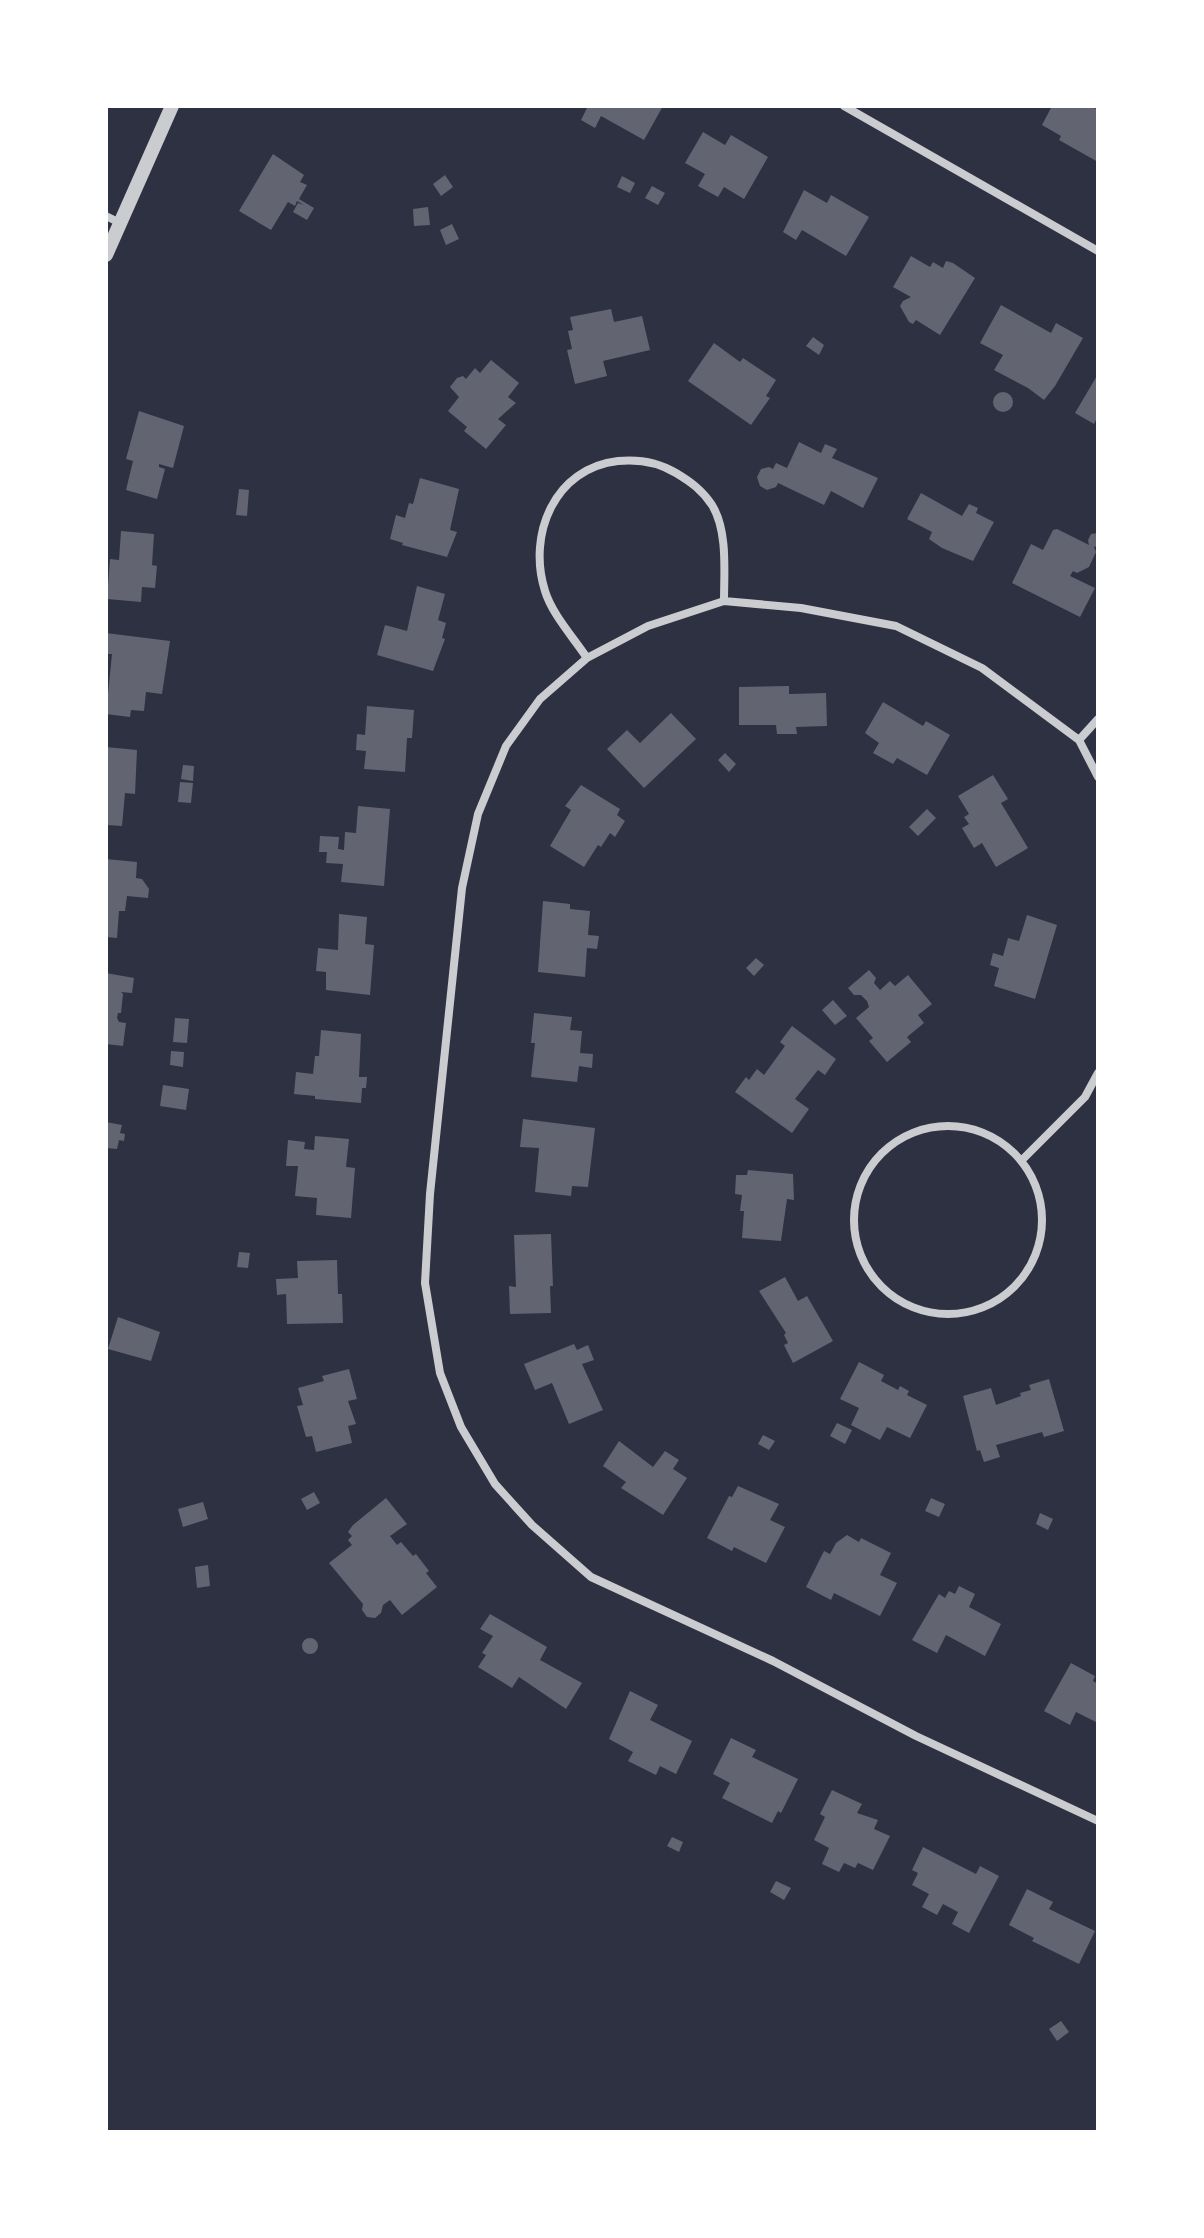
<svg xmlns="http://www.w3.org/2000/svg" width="1204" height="2238" font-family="'Varela Round',sans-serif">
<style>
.building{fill:#626471}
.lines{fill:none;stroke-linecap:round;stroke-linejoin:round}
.minor{stroke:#caccd0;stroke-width:8}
.tertiary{stroke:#caccd0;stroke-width:14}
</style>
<rect width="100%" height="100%" fill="#2d3142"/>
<path class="building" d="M584 106H663L644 140 601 116 595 128 581 120 587 108Z
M1052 106H1091L1098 110V162L1059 140 1061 136 1042 125Z
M703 132 725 145 731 135 768 157 744 199 724 187 718 197 698 186 705 174 685 163Z
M273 154 304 175 300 182 307 185 299 199 314 208 307 220 293 212 298 203 304 205 297 201 295 206 288 202 271 230 239 211Z
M445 175 453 187 441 196 433 184Z
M622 176 635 183 630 193 617 187Z
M652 186 665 193 658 205 645 198Z
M804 190 827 203 831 195 869 217 846 256 802 230 796 240 783 232Z
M428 207 430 225 414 226 413 209Z
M452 224 459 239 446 245 440 230Z
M911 256 930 267 933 262 943 268 946 261 953 263 975 278 940 335 916 320 913 324 909 322 900 306 903 301 911 297 893 287Z
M1001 305 1051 333 1056 323 1083 338 1055 386 1044 400 1028 388 994 370 1003 355 980 343Z
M611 309 614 322 642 316 650 350 603 361 607 376 575 384 567 350 572 349 568 331 573 330 570 317Z
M813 337 824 345 819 355 806 346Z
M714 343 740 362 743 358 776 380 766 396 770 398 751 425 688 381Z
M491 360 519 383 508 397 516 403 498 419 506 425 486 449 464 431 467 427 448 411 459 397 450 387 457 378 463 376 466 379 475 368 480 373Z
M1098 374V416L1094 424 1075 413Z
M993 402a10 10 0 1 1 20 0a10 10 0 1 1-20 0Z
M139 411 184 426 173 468 159 464V467L165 469 157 499 126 490 133 461 126 459Z
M799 442 821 453 825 444 837 449 832 458 878 478 863 508 831 491 824 505 778 483 776 487 767 490 760 486 757 477 761 469 769 467 773 469 776 463 787 468Z
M420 478 459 489 450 530 457 532 447 557 402 545 403 543 390 539 396 515 405 518 409 503 413 504Z
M239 489 249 490 247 516 236 515Z
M921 493 962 516 969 504 978 508 976 513 994 522 973 561 942 548 929 539 932 532 907 519Z
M1057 529 1089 545 1088 540 1091 534 1098 533V546L1094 547 1096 552 1089 567 1077 573 1073 571 1070 576 1095 588 1080 617 1012 583 1031 544 1043 550 1053 530Z
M121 531 154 534 152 565 157 566 155 588 142 587 141 602 107 599 110 559 119 560Z
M417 586 445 594 438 620 446 623 442 638 445 639 433 671 377 655 385 625 407 631Z
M106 633 170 641 162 694 146 692 144 711 131 710 130 717 106 714 112 654H106Z
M789 686V694L826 693 827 726 796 727 797 734H777L776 725H739V687Z
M883 702 923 726 926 721 950 735 927 775 897 758 893 764 873 753 879 743 865 733Z
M367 706 414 710 412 738H407L405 772 364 769 366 751 356 750 357 734 365 735Z
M671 713 696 739 644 788 607 749 627 730 640 743Z
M106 747 137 750 135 794 125 793 122 826 106 825Z
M725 753 736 764 729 772 718 760Z
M183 765 194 766 193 781 181 779Z
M993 775 1008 799 1001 803 1028 848 996 867 982 843 974 848 962 828 969 824 964 817 969 814 958 796Z
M180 782 193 783 191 803 178 802Z
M581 785 620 809 617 815 625 821 615 837 610 833 601 847 598 845 584 867 550 846 571 810 565 806Z
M358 806 390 809 384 886 341 882 343 864 326 863 327 852H319L320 836 339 837 338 849 344 850 345 832 356 833Z
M927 809 936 818 918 836 909 827Z
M106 859 137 862 136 878 142 879 149 889 148 898 127 896 125 911H119L117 938 106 937Z
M543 901 570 904V909L590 911 588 935 599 936 597 949 587 948 585 977 538 972Z
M339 914 367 917 365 944 374 945 370 995 326 990V972L316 971 318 948 338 950Z
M1027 915 1057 925 1035 999 994 986 999 968 990 965 993 953 1003 956 1008 938 1019 941Z
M756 958 764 965 754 976 746 968Z
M869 970 876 978 874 983 880 990 890 981 895 986 908 975 932 1004 918 1015 924 1023 907 1037 911 1042 887 1062 869 1041 873 1038 856 1018 869 1007 867 1001 861 995H854L848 988Z
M106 973 134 978 132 993 121 992 123 994 121 1013H118L117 1018 119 1022 126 1023 123 1046 106 1044Z
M833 1000 847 1016 835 1025 822 1010Z
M534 1013 572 1017 570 1030 582 1031 580 1053 593 1054 592 1068 579 1066 577 1082 531 1077 535 1043H531Z
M175 1018 189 1019 187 1043 173 1042Z
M792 1026 836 1059 825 1075 818 1070 795 1099 809 1109 792 1133 735 1092 746 1077 749 1080 757 1069 764 1075 785 1046 780 1042Z
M321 1030 361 1034 359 1077H367L366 1088H362L361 1103 315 1099V1096L294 1094 296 1072 313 1074 315 1056H319Z
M171 1051 184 1052 183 1067 170 1065Z
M163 1085 189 1089 186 1110 160 1106Z
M523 1119 595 1128 588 1187 572 1186 571 1196 535 1192 539 1148 520 1147Z
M106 1122 122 1125 120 1133 125 1134 124 1141 119 1140 117 1149 106 1148Z
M315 1136 349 1139 346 1167 355 1168 351 1218 316 1215 317 1198 295 1196 298 1166H286L288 1140 305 1142 304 1149 314 1150Z
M748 1170 793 1174 794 1200 787 1199 781 1241 742 1238 744 1211H740L742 1195 735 1194 736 1175H747Z
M551 1234 553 1286H550L551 1313 510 1314 509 1286 516 1287 514 1235Z
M239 1252 250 1253 248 1268 237 1267Z
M337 1260 338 1294H342L343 1323 287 1324 286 1294 277 1295 276 1279 298 1278 297 1261Z
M785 1277 798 1301 807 1296 833 1341 793 1363 784 1345 788 1343 784 1335 786 1333 759 1291Z
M118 1317 160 1332 151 1361 108 1349Z
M574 1344 577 1350 588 1345 594 1360 582 1364 603 1410 569 1424 552 1383 535 1390 524 1364Z
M859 1362 884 1375 881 1381 898 1390 900 1386 909 1391 907 1395 927 1405 910 1438 887 1427 880 1440 851 1425 859 1408 840 1399Z
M349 1369 357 1399 348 1401 356 1424 348 1426 352 1443 316 1452 312 1436 306 1437 297 1406 303 1405 298 1388 324 1381 322 1376Z
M1049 1379 1064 1431 1044 1437 1042 1432 996 1445 1000 1457 984 1462 980 1450 977 1451 963 1396 991 1388 996 1405 1021 1396 1020 1393 1031 1390 1029 1385Z
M837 1423 852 1430 845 1444 830 1436Z
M763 1435 775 1441 769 1450 758 1444Z
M619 1441 653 1467 665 1451 679 1460 673 1469 687 1478 663 1515 621 1488 626 1482 603 1466Z
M738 1486 779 1504 770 1520 785 1527 766 1563 734 1547 732 1551 707 1538 729 1496 732 1497Z
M314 1492 320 1503 307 1510 301 1499Z
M386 1498 407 1524 390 1536 397 1545 401 1542 413 1556 416 1554 429 1571 426 1573 437 1587 402 1615 390 1600 383 1605 381 1613 375 1618 367 1617 362 1610 363 1604 329 1563 352 1545 348 1540 352 1536 348 1532 353 1525Z
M931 1498 945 1504 939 1517 925 1511Z
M203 1502 208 1519 183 1527 178 1509Z
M1040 1513 1053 1519 1048 1530 1036 1524Z
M847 1535 859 1542 861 1538 891 1553 880 1575 897 1583 880 1616 834 1593 831 1600 806 1587 824 1551 830 1554 836 1543Z
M208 1565 210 1586 197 1588 195 1567Z
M959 1586 975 1594 969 1607 1001 1624 985 1656 946 1635 937 1653 912 1640 939 1594 945 1598 949 1591 955 1594Z
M490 1614 547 1647 540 1660 582 1683 566 1709 519 1677 512 1688 478 1667 486 1655 482 1653 493 1636 480 1629Z
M302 1646a8 8 0 1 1 16 0a8 8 0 1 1-16 0Z
M1071 1663 1095 1676 1093 1681 1098 1684V1723L1076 1712 1070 1725 1044 1711Z
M630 1691 658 1705 650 1720 692 1741 676 1774 660 1766 656 1775 628 1761 633 1752 609 1739Z
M731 1738 756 1750 752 1757 798 1779 781 1813 778 1811 772 1823 722 1798 730 1783 713 1774Z
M832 1790 862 1804 857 1813 878 1820 874 1829 890 1836 873 1870 858 1863 855 1868 844 1863 839 1872 822 1864 829 1848 814 1840 825 1817 820 1814Z
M672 1837 683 1842 679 1852 667 1846Z
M923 1847 976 1874 980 1866 999 1876 969 1933 952 1924 958 1912 943 1904 937 1915 922 1907 929 1894 912 1885 918 1873 912 1870Z
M776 1881 791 1888 784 1900 770 1892Z
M1027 1889 1053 1902 1049 1909 1095 1931 1079 1964 1032 1941 1034 1938 1009 1925Z
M1061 2021 1069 2032 1057 2041 1049 2029Z"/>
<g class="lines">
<path class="minor" d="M844 106 1098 251
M106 216 120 223
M587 658C573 637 552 614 545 591 527 534 555 468 618 461 638 459 658 462 676 473 691 482 702 490 712 505 728 531 724 572 724 601
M1079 740 1098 719
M1098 777 1079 740 982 668 896 626 801 608 724 601 648 626 587 658 540 699 506 746 478 814 462 888 430 1194 425 1283 440 1373 461 1427 495 1484 532 1525 591 1577 773 1661 916 1736 1098 1821
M854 1220a94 94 0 1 1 188 0a94 94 0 1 1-188 0Z
M1022 1160 1085 1097 1098 1073"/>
<path class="tertiary" d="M106 255 172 106"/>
</g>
<rect width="1204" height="2238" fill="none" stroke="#ffffff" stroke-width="216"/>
</svg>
